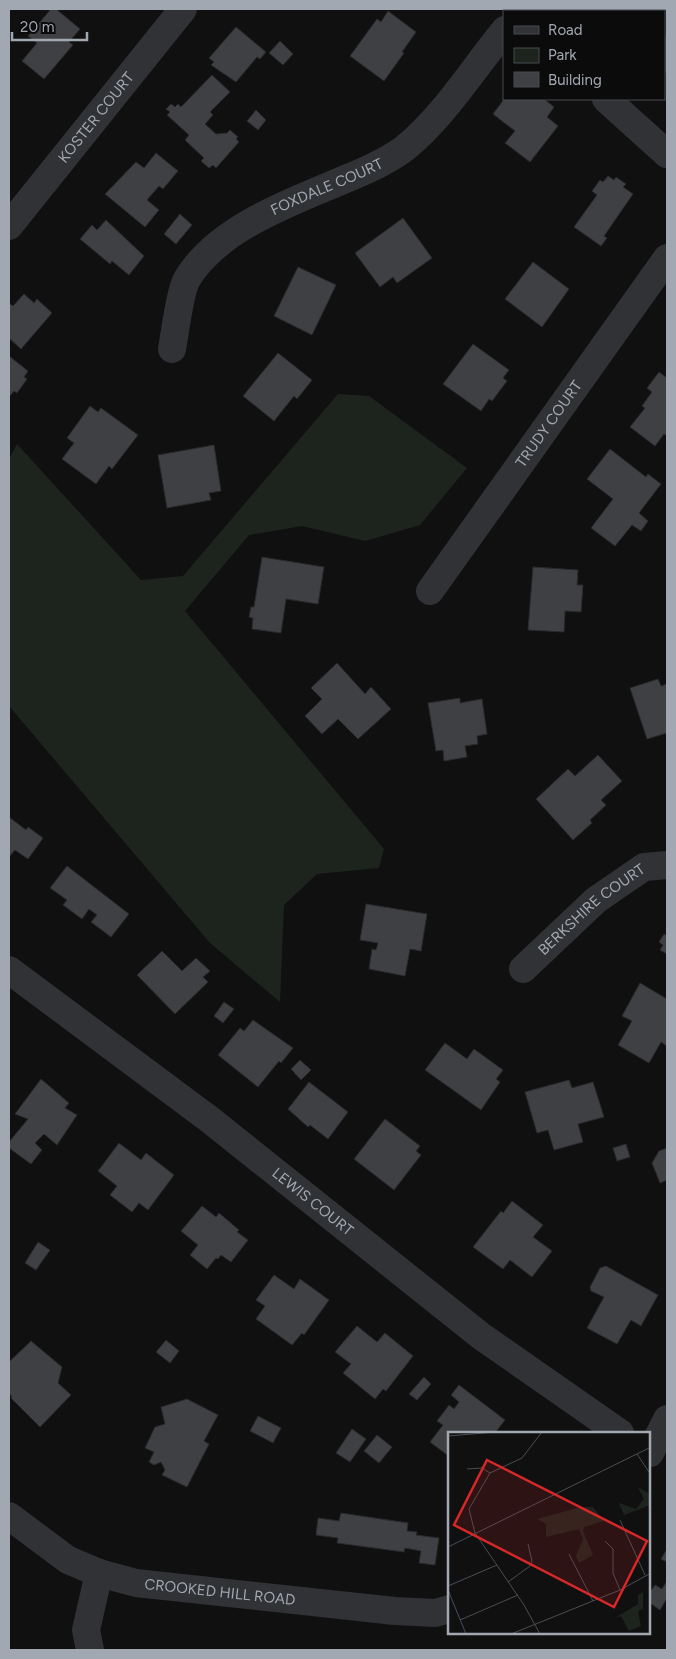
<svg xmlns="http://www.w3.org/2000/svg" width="676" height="1659" font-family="Figtree,sans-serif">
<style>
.green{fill:#1d241d}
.building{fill:#3f4044;stroke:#2a2a2d}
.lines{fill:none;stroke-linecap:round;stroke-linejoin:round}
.minor{stroke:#313236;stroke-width:28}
.labels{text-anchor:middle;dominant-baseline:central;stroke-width:5;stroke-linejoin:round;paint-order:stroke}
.street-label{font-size:15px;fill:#a2a8b1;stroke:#0b0b0c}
.inset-road{fill:none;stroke:#4a4d51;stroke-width:1}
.view{fill:#d62828;fill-opacity:0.15;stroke:#d62828;stroke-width:2.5}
.inset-edge{fill:none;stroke:#a2a8b1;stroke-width:2.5}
</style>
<rect width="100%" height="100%" fill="#101011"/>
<path class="green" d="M338 394 369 396 467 468 420 525 365 541 302 526 249 535 185 611 384 849 379 868 317 874 284 905 280 1002 210 943 9 706V459L17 444 141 580 183 576Z"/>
<path class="building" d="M51 9H56L80 29 69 42 73 45 44 79 22 61 37 43 28 36Z
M617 9H647L645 11H620Z
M388 11 416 32 402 52 404 53 384 81 350 56 377 19 381 22Z
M236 27 266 52 260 59 257 57 236 82 211 65 214 62 209 58Z
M667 33V75L665 71V37Z
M280 41 293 54 283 65 269 53Z
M212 75 230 92 210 112 213 115 205 124 216 134 227 133 230 130 238 137 236 139 239 142 216 168 213 165 209 168 201 161 204 158 185 140 189 135 167 115 170 112 166 109 171 104 175 107 178 104 181 107Z
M505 98 544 99 554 107 547 117 558 126 530 162 505 143 515 131 493 114Z
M256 110 266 120 258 130 247 121Z
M156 153 178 171 163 189 159 186 147 200 159 210 145 227 105 194 136 162 144 168Z
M608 176 614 180 616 177 626 184 623 187 633 194 604 236 607 238 601 246 574 227 597 195 592 191 600 180 603 182Z
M180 214 192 225 176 244 164 234Z
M403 218 432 258 397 283 393 277 380 287 355 253Z
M106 220 144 256 129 275 112 261 110 264 80 239 92 225 97 230Z
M533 262 569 289 542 327 505 299Z
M298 267 336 285 312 335 274 316Z
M24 294 34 303 37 299 52 313 21 349 9 338V303L13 306Z
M473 344 509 370 503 378 507 381 492 401 489 399 481 411 443 384Z
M278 353 312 380 297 399 294 396 274 421 243 396Z
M9 356 28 371 24 377 27 379 17 393 14 391 9 397Z
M659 372 667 378V436L664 434 655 446 630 427 645 408 642 406 652 392 647 388Z
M90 406 98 412 101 408 138 435 112 469 109 466 96 484 62 459 74 443 67 438Z
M214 445 221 491 209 493 211 500 167 508 158 455Z
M610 449 646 477 648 474 661 484 639 513 648 521 641 531 632 525 615 546 591 528 613 499 587 479Z
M262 557 324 567 318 604 286 599 281 633 252 629 253 618 249 617 251 607H254Z
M533 567 578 570 577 585H583L581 612 565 611 564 632 528 630Z
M337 663 365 694 371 687 391 709 358 739 338 719 322 734 305 716 322 699 311 688Z
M658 679 661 686 667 684V733L647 739 630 688Z
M460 698V703L482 699 487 734 477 736 478 744 465 746 467 757 444 761 443 750 436 751 428 703Z
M598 755 622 781 601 800 606 805 590 820 592 823 573 840 536 799 568 769 575 776Z
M9 817 26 830 28 827 43 838 28 859 15 850 9 857Z
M67 866 129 914 111 937 91 922 97 915 89 909 82 919 63 905 67 900 50 888Z
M366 904 427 914 421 951 410 949 405 976 369 969 372 949 376 950 378 943 360 940Z
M664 934 667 936V954L660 950 663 945 659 942Z
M162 951 182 971 196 958 210 971 203 977 208 982 175 1014 137 975Z
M640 983 667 999V1046L661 1042 649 1063 618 1045 632 1021 622 1016Z
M224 1002 234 1009 223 1023 214 1016Z
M253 1020 293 1048 281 1063 279 1061 258 1087 218 1055 240 1028 244 1031Z
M445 1043 467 1059 474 1049 503 1070 496 1079 500 1082 481 1110 425 1070Z
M300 1060 311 1070 301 1080 291 1069Z
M41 1079 69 1103 65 1108 77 1115 57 1145 44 1134 35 1143 42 1150 31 1164 9 1148V1142L28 1119 15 1114Z
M569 1080 572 1088 593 1082 604 1117 578 1124 583 1142 554 1150 548 1130 537 1133 525 1092Z
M309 1082 348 1112 328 1139 310 1125 308 1127 288 1109Z
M385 1119 420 1146 416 1151 421 1155 394 1190 354 1159Z
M119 1143 141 1160 146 1153 174 1175 148 1210 139 1203 132 1212 110 1195 117 1186 98 1171Z
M626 1144 630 1157 617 1161 613 1148Z
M667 1148V1180L660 1183 652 1163 659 1151Z
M512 1201 543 1225 533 1237 552 1251 532 1277 510 1260 503 1269 473 1247 501 1211 503 1213Z
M202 1206 216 1217 219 1213 239 1230 237 1232 248 1240 231 1262 221 1255 218 1259 216 1258 207 1269 190 1255 198 1245 181 1231Z
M38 1242 50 1250 36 1270 25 1263Z
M606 1266 658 1295 641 1326 631 1320 617 1344 587 1328 604 1297 591 1291 590 1287 600 1268Z
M274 1275 294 1289 300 1279 329 1300 304 1335 302 1333 292 1345 256 1319 265 1306 256 1300Z
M357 1326 377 1342 385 1333 413 1356 386 1391 383 1389 375 1399 343 1373 351 1364 335 1352Z
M166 1340 179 1351 170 1363 156 1352Z
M31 1341 62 1367 58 1383 71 1395 40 1427 11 1398 12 1397 9 1393V1362Z
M424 1377 431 1384 417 1400 409 1394Z
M459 1385 505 1420 495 1433H450V1457L430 1442 443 1425 437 1421 449 1405 454 1409 459 1402 451 1395Z
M187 1399 218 1415 204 1441 209 1444 187 1487 162 1475 165 1470 161 1462 154 1465 149 1462 154 1452 145 1448 155 1427 165 1424 161 1407Z
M258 1416 281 1428 273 1443 250 1431Z
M352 1429 366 1439 350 1462 336 1453Z
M377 1435 392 1447 379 1463 364 1451Z
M341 1513 408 1523 407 1531 417 1532 416 1535 439 1538 435 1565 419 1563 421 1551 405 1548 404 1552 337 1543 338 1538 316 1535 318 1518 339 1521Z
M667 1549V1562L661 1559Z
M667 1581V1598L660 1610 650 1603V1592L655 1585 662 1589Z"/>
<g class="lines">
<g class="minor">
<path d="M606 99 667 154"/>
<path id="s1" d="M9 226 183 9"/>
<path id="s2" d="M172 349C175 333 180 291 187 279 218 227 294 201 348 178 367 170 388 161 405 148 444 116 473 69 505 30"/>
<path id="s3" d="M430 591 667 258"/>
<path id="s4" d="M523 969 596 900 644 867 667 865"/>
<path id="s5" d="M9 970 209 1119 481 1336 620 1433"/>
<path d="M650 1453 667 1419"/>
<path id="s6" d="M9 1516 68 1560 99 1573 136 1583 395 1611 435 1613 450 1609"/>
<path d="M90 1650 86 1630 99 1573"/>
</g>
</g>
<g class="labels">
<g class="street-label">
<text stroke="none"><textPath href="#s1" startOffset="139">KOSTER COURT</textPath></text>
<text stroke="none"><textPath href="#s2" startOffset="242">FOXDALE COURT</textPath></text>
<text stroke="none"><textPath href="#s3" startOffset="205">TRUDY COURT</textPath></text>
<text stroke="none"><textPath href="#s4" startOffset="91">BERKSHIRE COURT</textPath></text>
<text stroke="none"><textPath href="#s5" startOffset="382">LEWIS COURT</textPath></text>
<text stroke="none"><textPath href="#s6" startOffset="230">CROOKED HILL ROAD</textPath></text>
</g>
</g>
<g transform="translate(448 1432)">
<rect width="202" height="202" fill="#101011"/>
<path d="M190 55 202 62V73L176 83 171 71 188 77 196 67ZM133 75H145L156 89 136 95 135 99 145 123 131 131 128 124 135 107 131 97 98 105V92L89 87ZM195 160V177L190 179 193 194 181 199 173 184 167 186 190 172V163Z" fill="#1d241d"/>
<path class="inset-road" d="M0 4 48 0M189 22 203 43M19 37 34 36 42 41M172 88 197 143M157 109 165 117V141L172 158M0 115 203 15M121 122 145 169M60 150 82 134 84 129 80 112M0 154 49 133M0 158 18 202M12 188 70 163M63 202 172 158 203 141M92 202 76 173 27 101 21 77 42 41 74 26 94 0"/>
<path class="view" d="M39 28 199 109 166 175 6 93Z"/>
<rect width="202" height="202" class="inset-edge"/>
</g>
<rect width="676" height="1659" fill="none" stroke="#a2a8b1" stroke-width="20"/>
<rect x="503" y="10" width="162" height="90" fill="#0b0b0c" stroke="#474a4e"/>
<rect x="514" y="26" width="25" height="8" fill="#313236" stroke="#474a4e"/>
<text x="548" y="35" font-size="15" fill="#a2a8b1">Road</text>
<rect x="514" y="48" width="25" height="15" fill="#1d241d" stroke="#474a4e"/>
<text x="548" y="60" font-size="15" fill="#a2a8b1">Park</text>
<rect x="514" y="72" width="25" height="15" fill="#3f4044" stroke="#474a4e"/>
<text x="548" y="85" font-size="15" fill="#a2a8b1">Building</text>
<path d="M12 32v8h75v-8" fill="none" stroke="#a2a8b1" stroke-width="2.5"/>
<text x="20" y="32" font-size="15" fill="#a2a8b1" stroke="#0b0b0c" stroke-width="4" paint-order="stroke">20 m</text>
</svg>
